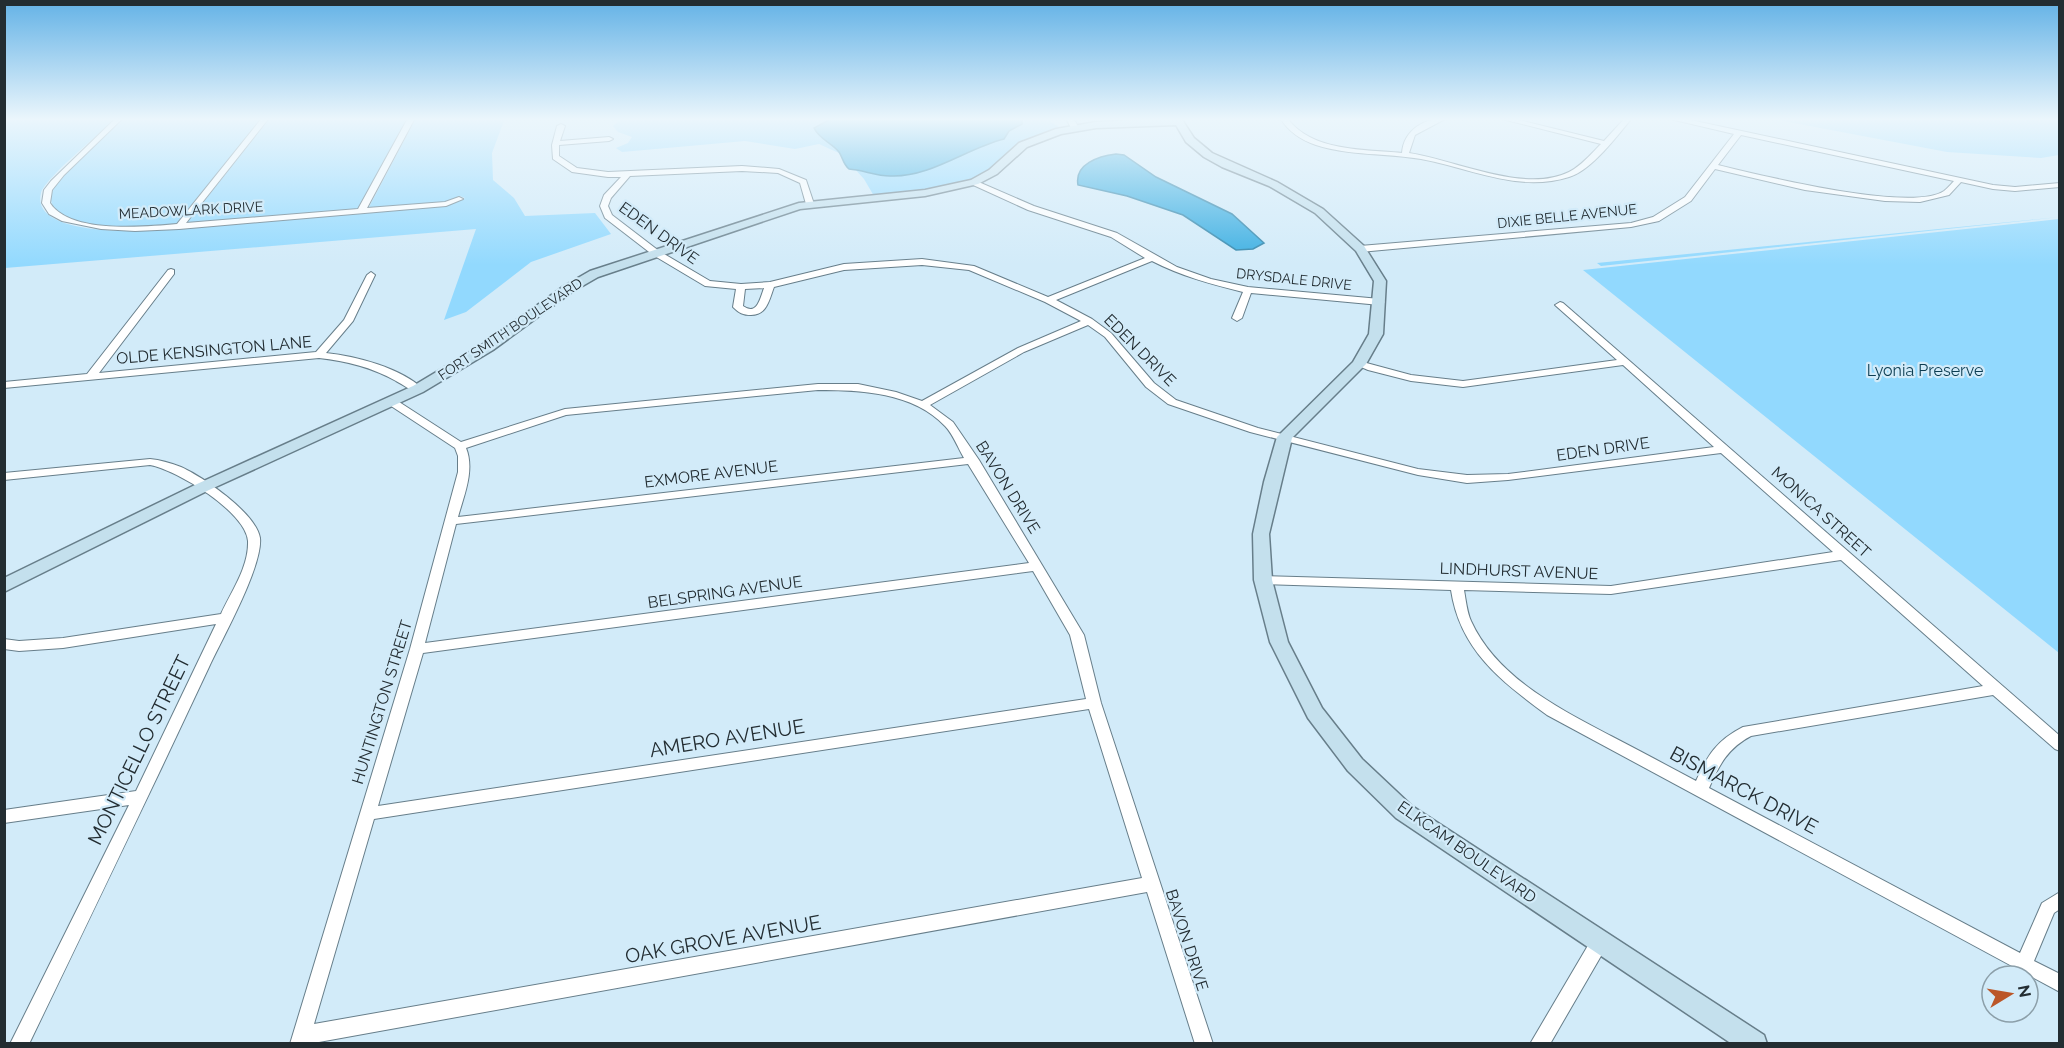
<svg xmlns="http://www.w3.org/2000/svg" width="2064" height="1048" font-family="Raleway,sans-serif">
<style>
.green{fill:#92d9fe}
.water{fill:#3cafe2;stroke:#3488ad;stroke-width:1.5}
.lines{fill:none;stroke-linecap:round;stroke-linejoin:round}
.street-casing{stroke:#677e8a;stroke-width:2}
.secondary-casing{stroke:#677e8a;stroke-width:3}
.street{fill:#fff;fill-rule:evenodd}
.secondary{fill:#c4e0ed;fill-rule:evenodd}
.labels{text-anchor:middle;dominant-baseline:central;stroke-width:4.5;stroke-linejoin:round;paint-order:stroke}
.far-street-label{font-size:14px;fill:#232d32;stroke:#d2ebf9}
.street-label{font-size:16px;fill:#232d32;stroke:#d2ebf9}
.park-label{font-size:16px;fill:#0c3d52;stroke:#d2ebf9}
.near-street-label{font-size:20px;fill:#232d32;stroke:#d2ebf9}
</style>
<rect width="100%" height="100%" fill="#d2ebf9"/>
<path class="green" d="M5 118H116C102 132 45 178 41 193 31 232 119 231 142 231L449 205 465 198 460 196 445 202 368 209 416 118H505L492 153 493 180 514 198 525 216 595 213 611 234 531 262 466 312 444 320 476 229 5 268Z
M124 118H262L175 225C155 227 35 234 53 190 59 175 110 132 124 118Z
M270 118H408L357 210 186 224Z
M622 118H1050L1051 122 1061 128 1014 146 992 169 959 185 874 196 864 179 841 154 819 144 795 149 745 141 622 152 616 148 628 143 632 137 618 132 613 126Z
M1768 118H2059V155L2041 158 1947 152Z
M2059 217 1601 266 1597 263 1627 260Z
M2059 219V653L1583 270Z"/>
<path class="water" d="M827 118H1022V124L1009 131 1004 139C967 148 930 178 890 176 876 176 863 170 849 169 843 164 843 158 839 152 832 143 819 139 814 128L829 120Z
M1116 154 1124 155 1156 177 1232 214 1264 243 1253 249 1236 250 1183 215 1127 196 1078 185C1074 164 1099 156 1116 154Z"/>
<g class="lines">
<defs>
<path id="street" d="M116 118H123L64 175 52 190 50 203C70 234 144 227 177 224L262 118H269L186 223 358 209 408 118H415L367 208 445 202 459 197 463 199 446 206 179 229 135 231 101 229 62 221 49 214 42 203 44 190 51 181Z
M1066 118H1073L1079 128 1078 130H1072Z
M1280 118H1287C1312 152 1364 149 1402 153 1404 129 1425 118 1447 118L1415 135 1409 153C1455 160 1525 194 1569 172 1581 166 1591 154 1601 144L1498 118H1511L1604 141 1625 118H1632C1617 136 1591 171 1569 177 1518 193 1470 168 1421 159 1386 153 1350 156 1316 145 1301 140 1289 132 1280 118Z
M1666 118H1681L1993 185 2015 187 2060 183V187L2015 191 1993 189 1961 182 1949 195 1920 202 1885 201 1805 190 1715 169 1691 201 1659 221 1631 227 1360 252 1356 249 1360 246 1631 223 1653 217 1685 197 1734 134ZM1741 135 1954 181C1951 184 1948 188 1944 191 1911 213 1759 175 1718 165Z
M561 124 565 126 560 141 609 137 613 139 609 141 559 145V156L577 168 608 172 742 166 779 169 806 180 814 204 810 206 806 204 800 183 778 173 742 171 630 176 611 198 608 206 612 215 659 251 710 281 741 284 770 282 844 264 922 259 974 266 1048 297 1145 258 1111 237 1028 210 971 184 970 182 974 180 1034 206 1117 233 1177 267 1211 279 1248 287 1380 299 1385 302 1380 305 1251 293 1242 318 1237 321 1232 318 1243 292C1211 284 1181 276 1152 261L1056 300 1092 319 1111 333 1154 383 1176 400 1258 428 1418 469 1467 475 1508 474 1714 447 1623 365 1463 387 1411 381 1368 370 1354 364 1359 361 1411 375 1463 381 1617 360 1555 305 1560 302 1563 303 2060 736V751L2055 749 1993 695 1751 736C1728 748 1719 765 1709 788L2020 953 2042 903 2060 892V909L2054 913 2034 961 2060 974V992L1547 715C1501 681 1460 650 1451 590L1263 584 1257 580 1263 576 1611 586 1833 552 1721 453 1508 480 1467 483 1418 475 1250 432 1168 404 1146 387 1105 337 1088 325 1024 352 930 405 953 422 979 460 1084 635 1101 703 1213 1044H1195L1147 892 308 1044H290L410 649 458 472V456L455 448 388 404 387 402 388 400H396L461 442 565 409 818 384H858L896 392 922 401 1018 348 1081 321 1045 302 969 270 922 265 844 270 774 287C769 300 767 315 751 315 743 315 739 313 733 307L736 289 705 286 653 255 605 218 600 206 604 195 621 177H608L572 172 553 159 552 145 557 126ZM764 288C760 299 757 316 743 306L745 289ZM818 390C860 390 913 392 945 426 953 434 958 448 964 458L458 517C464 495 475 470 466 448L566 415ZM968 464 1029 563 425 643 456 524ZM1841 560 1983 686 1743 727C1716 741 1708 755 1696 781 1668 766 1640 751 1611 736 1560 709 1497 678 1471 621 1467 612 1466 601 1464 590L1611 594ZM1033 571 1070 635 1086 699 378 806 423 653ZM1089 709 1142 878 314 1024 374 819Z
M171 269 174 270V274L99 373 316 352 344 320 367 275 371 272 375 275 353 321 326 353C356 356 401 368 423 389L422 391C412 393 404 385 396 381 371 367 347 361 319 358L4 388V382L87 374 168 270Z
M150 459C160 460 171 463 181 467 203 477 256 513 260 538 263 566 222 639 209 667 150 793 90 918 29 1044H10L129 805 4 823V810L136 791 216 624 63 648 19 651 4 649V639L19 641 63 638 221 614C231 592 249 567 248 541 246 512 177 470 150 465L4 480V473Z
M1599 935 1605 937 1608 943 1605 949 1550 1044H1530L1593 937Z"/>
<path id="secondary" d="M1181 118 1194 138 1212 153 1277 182 1323 209 1364 246 1386 281 1383 334 1366 364 1292 438 1269 534 1272 580 1288 642 1322 708 1362 759 1412 806 1764 1035 1767 1044H1732L1396 818 1348 771 1308 718 1270 642 1254 580 1253 534 1264 482 1277 437 1353 362 1369 334 1374 281 1356 251 1315 213 1269 186 1222 167 1204 157 1186 142 1176 125 1096 128 1061 134 1027 147 997 174 978 184 925 196 800 209 598 277 572 292 493 350 423 392 209 490 4 592V578L197 484 413 386 483 344 564 286 590 271 799 203 925 190 971 180 989 170 1019 143 1056 129 1096 122Z"/>
</defs>
<use href="#street" class="street-casing"/>
<use href="#secondary" class="secondary-casing"/>
<use href="#street" class="street"/>
<use href="#secondary" class="secondary"/>
</g>
<linearGradient id="sky" x2="0" y2="1"><stop stop-color="#63b2e6"/><stop offset="0.45" stop-color="#ebf6fc"/><stop offset="1" stop-color="#ebf6fc" stop-opacity="0"/></linearGradient>
<rect width="2064" height="265" fill="url(#sky)"/>
<g class="labels">
<g class="far-street-label">
<text transform="translate(191 210) rotate(-3)">MEADOWLARK DRIVE</text>
<text transform="translate(1567 216) rotate(-6)">DIXIE BELLE AVENUE</text>
<text transform="translate(1294 279) rotate(6)">DRYSDALE DRIVE</text>
<text transform="translate(510 329) rotate(-34)">FORT SMITH BOULEVARD</text>
</g>
<g class="street-label">
<text transform="translate(659 233) rotate(36)">EDEN DRIVE</text>
<text transform="translate(214 350) rotate(-5)">OLDE KENSINGTON LANE</text>
<text transform="translate(1140 350) rotate(45)">EDEN DRIVE</text>
<text transform="translate(1603 449) rotate(-8)">EDEN DRIVE</text>
<text transform="translate(711 474) rotate(-7)">EXMORE AVENUE</text>
<text transform="translate(1008 487) rotate(58)">BAVON DRIVE</text>
<text transform="translate(1821 512) rotate(42)">MONICA STREET</text>
<text transform="translate(1519 571) rotate(2)">LINDHURST AVENUE</text>
<text transform="translate(725 592) rotate(-8)">BELSPRING AVENUE</text>
<text transform="translate(382 702) rotate(-73)">HUNTINGTON STREET</text>
<text transform="translate(1467 852) rotate(35)">ELKCAM BOULEVARD</text>
<text transform="translate(1187 940) rotate(72)">BAVON DRIVE</text>
</g>
<g class="park-label">
<text x="1925" y="370">Lyonia Preserve</text>
</g>
<g class="near-street-label">
<text transform="translate(727 738) rotate(-9)">AMERO AVENUE</text>
<text transform="translate(139 750) rotate(-64)">MONTICELLO STREET</text>
<text transform="translate(1744 790) rotate(28)">BISMARCK DRIVE</text>
<text transform="translate(723 939) rotate(-10)">OAK GROVE AVENUE</text>
</g>
</g>
<rect width="2064" height="1048" fill="none" stroke="#232d32" stroke-width="12"/>
<g transform="translate(2010 994) rotate(79)"><circle r="28" fill="#d2ebf9" stroke="#8c9fa9" stroke-width="1.5"/>
<path d="M0-4.5L10 22L0 15L-10 22Z" fill="#bb5628"/>
<text y="-9" font-size="16" font-weight="bold" text-anchor="middle" fill="#232d32">N</text>
</g>
</svg>
